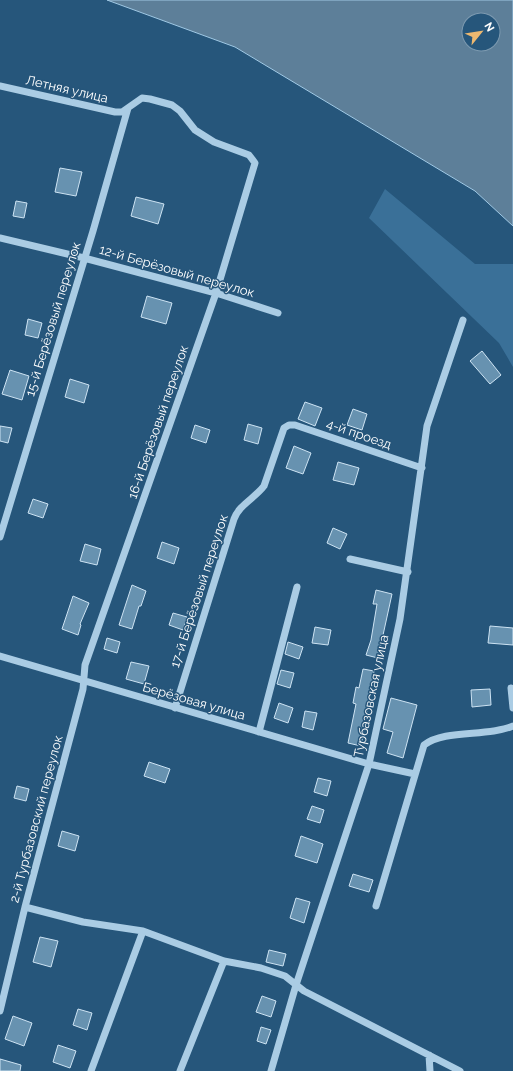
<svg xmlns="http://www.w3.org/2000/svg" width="513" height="1071" font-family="Raleway,sans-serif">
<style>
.green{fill:#3a7098}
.water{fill:#5d7f99;stroke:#9fc8e4;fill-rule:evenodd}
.building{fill:#6792b0;stroke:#cde3f3}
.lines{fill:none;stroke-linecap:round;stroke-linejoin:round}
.minor{stroke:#aacce4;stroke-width:7}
.labels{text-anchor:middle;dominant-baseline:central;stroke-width:3;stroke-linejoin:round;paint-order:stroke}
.street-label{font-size:13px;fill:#fff;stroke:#26567b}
</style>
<rect width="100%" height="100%" fill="#26567b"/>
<path class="green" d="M385 189 475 264H513V367L499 343 369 218Z"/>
<path class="water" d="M107 0H513V226L475 191 235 47ZM469 20H493V44H469Z"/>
<path class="building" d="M60 168 82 172 76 196 55 192Z
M136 197 164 204 158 224 131 216Z
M16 201 27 203 24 218 13 216Z
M147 296 172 303 166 324 141 317Z
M28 319 42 323 38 338 25 335Z
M482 351 501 375 490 384 470 361Z
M10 370 29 376 22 400 2 394Z
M70 379 89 385 84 403 65 397Z
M305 402 322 408 315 426 298 419Z
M353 409 367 414 362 430 347 425Z
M248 424 262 428 258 444 244 440Z
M195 425 210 430 206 443 191 438Z
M0 426 12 428 8 443 0 441Z
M294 446 311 453 303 474 286 468Z
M338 462 359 468 354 485 333 480Z
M33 499 48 504 43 518 28 513Z
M333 528 347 534 340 549 327 543Z
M162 542 179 548 174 564 157 558Z
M85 544 101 549 97 565 80 561Z
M132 585 146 591 141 606H139L132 629 119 625Z
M376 590 392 594 378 658 366 655 371 640 377 604H373Z
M73 596 89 603 80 624 81 625 78 635 62 629Z
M173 613 187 617 183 630 169 625Z
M490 626 513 628V645L488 643Z
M315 627 331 630 328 645 312 643Z
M107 638 120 642 117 653 104 649Z
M288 642 303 647 299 659 285 654Z
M131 662 149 666 144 684 126 679Z
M363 669 374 671 361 746 348 743 356 704 353 703 356 687 359 688Z
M281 670 294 673 290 688 277 684Z
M490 689 491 705 472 707 471 690Z
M391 698 417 705 403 758 387 753 393 732 383 729Z
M279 703 293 708 288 723 274 718Z
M305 711 317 713 313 730 302 727Z
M149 762 170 769 165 783 144 776Z
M318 778 331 781 327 796 314 792Z
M17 786 29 789 26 801 14 798Z
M312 806 324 810 320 823 307 819Z
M62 831 79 836 75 851 58 846Z
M301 836 323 844 317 863 295 856Z
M353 874 373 880 369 892 349 886Z
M296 898 310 902 304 923 290 918Z
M40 937 58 941 51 967 33 962Z
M269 950 286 954 283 966 266 962Z
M262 996 276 1001 271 1017 256 1012Z
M78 1009 92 1013 87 1030 73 1025Z
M13 1016 32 1023 24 1046 5 1039Z
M261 1027 271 1030 266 1044 257 1041Z
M58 1045 76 1051 70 1068 53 1062Z
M0 1059 21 1065 20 1071H0Z"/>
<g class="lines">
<path class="minor" d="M0 86 115 112H122L142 98 150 99 172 105 180 111 195 130 214 142 249 155 255 163 216 293 85 665 83 689 25 907 0 1011
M0 238 84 258 216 293 278 313
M0 537 93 231 128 108
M350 559 408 572
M0 656 369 764 415 774
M511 688 513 708
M175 708 234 519C239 505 255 498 264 486L284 428 289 425H295L422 468
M259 732 297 587
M376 906 424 745C445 729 487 737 513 726
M25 907 83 922 143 931 224 961 261 968 285 976 304 991 460 1071
M429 1055 430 1071
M91 1071 143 931
M180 1071 224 961
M271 1071 296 985 369 764 400 619 427 426 463 320"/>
</g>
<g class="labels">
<g class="street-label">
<text transform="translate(67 89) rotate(13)">Летняя улица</text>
<text transform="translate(177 271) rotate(16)">12-й Берёзовый переулок</text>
<text transform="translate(53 319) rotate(-73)">15-й Берёзовый переулок</text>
<text transform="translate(158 422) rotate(-71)">16-й Берёзовый переулок</text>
<text transform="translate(359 434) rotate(19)">4-й проезд</text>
<text transform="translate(199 591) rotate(-72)">17-й Берёзовый переулок</text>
<text transform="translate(371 696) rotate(-78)">Турбазовская улица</text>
<text transform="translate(194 701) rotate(16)">Берёзовая улица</text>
<text transform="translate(36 819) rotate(-75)">2-й Турбазовский переулок</text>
</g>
</g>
<g transform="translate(481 32) rotate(60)"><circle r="19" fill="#26567b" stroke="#7d9ab0"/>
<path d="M0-3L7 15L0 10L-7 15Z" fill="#ecb870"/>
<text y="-6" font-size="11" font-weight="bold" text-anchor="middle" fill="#ffffff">N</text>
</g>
</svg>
